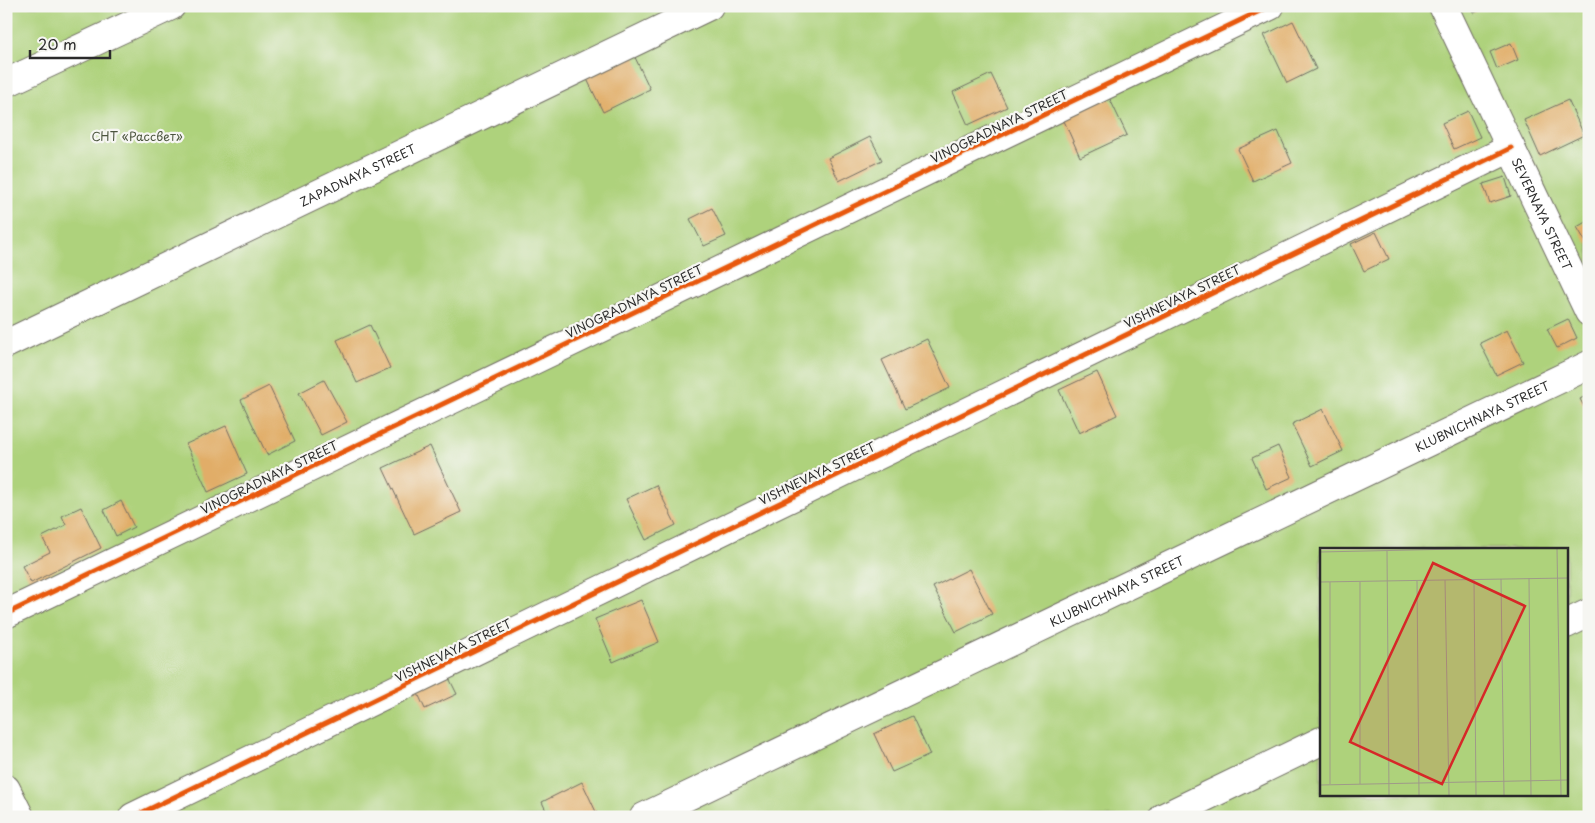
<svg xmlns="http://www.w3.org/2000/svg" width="1595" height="823" font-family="'Playpen Sans',sans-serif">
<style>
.green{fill:#aed27b;stroke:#6c7e53;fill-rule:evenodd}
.building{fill:#e1ad68}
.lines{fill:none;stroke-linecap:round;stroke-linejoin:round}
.street-casing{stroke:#6f6c62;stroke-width:30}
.street{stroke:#fff;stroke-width:28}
.cycleway-casing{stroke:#f6f6f2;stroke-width:8}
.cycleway{stroke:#e8590c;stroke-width:5}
.labels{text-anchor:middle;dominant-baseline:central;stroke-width:4.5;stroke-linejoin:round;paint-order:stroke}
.street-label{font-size:12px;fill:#2b2b2b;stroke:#f6f6f2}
.park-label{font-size:12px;fill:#4c553f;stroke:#f6f6f2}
.inset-road{fill:none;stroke:#9f9a89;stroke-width:1}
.view{fill:#d62828;fill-opacity:0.15;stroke:#d62828;stroke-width:2.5}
.inset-edge{fill:none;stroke:#2b2b2b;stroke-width:2.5}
</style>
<rect width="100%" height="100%" fill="#f6f6f2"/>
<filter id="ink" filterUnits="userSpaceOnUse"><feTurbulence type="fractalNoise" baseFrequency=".02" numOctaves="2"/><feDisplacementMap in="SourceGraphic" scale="10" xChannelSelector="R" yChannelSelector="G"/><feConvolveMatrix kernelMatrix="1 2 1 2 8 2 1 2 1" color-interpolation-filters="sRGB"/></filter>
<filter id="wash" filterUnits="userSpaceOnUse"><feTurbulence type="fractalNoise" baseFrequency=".0096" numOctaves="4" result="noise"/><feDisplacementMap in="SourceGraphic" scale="20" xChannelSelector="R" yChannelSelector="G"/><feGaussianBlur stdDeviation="1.12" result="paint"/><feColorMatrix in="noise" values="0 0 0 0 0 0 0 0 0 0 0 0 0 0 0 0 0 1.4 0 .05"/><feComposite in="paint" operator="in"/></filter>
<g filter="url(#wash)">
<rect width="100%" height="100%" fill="#ece4c8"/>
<path class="green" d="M6 6H1589V817H6ZM1321 549H1566V794H1321Z"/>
<g id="blocks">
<path class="building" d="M1471 6H1488L1474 13Z
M1293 21 1316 69 1287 83 1264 35Z
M1511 43 1518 60 1497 69 1490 52Z
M632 51 650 89 603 112 585 75Z
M991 74 1007 107 968 125 953 92Z
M1107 93 1127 135 1080 157 1061 114Z
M1568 100 1584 135 1540 156 1524 120Z
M1468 111 1480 137 1454 149 1442 123Z
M1278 131 1292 163 1253 181 1238 149Z
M870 137 882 160 839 181 828 158Z
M1505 177 1511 196 1490 203 1483 184Z
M712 208 726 236 704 246 690 219Z
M1589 220V242L1587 244 1577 227Z
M1376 232 1389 259 1364 271 1351 244Z
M1568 319 1577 338 1557 348 1547 329Z
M370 325 390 368 357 383 337 340Z
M1507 330 1523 362 1496 375 1480 343Z
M927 339 950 388 905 409 882 360Z
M1097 372 1117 415 1079 433 1059 390Z
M324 380 347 422 321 435 299 393Z
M269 386 295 441 267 455 241 400Z
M1589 394V416L1580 399Z
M1323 409 1343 451 1312 466 1292 424Z
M226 426 247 474 208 492 186 444Z
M430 446 461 512 414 534 383 468Z
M1278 446 1292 477 1266 489 1252 458Z
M656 485 676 525 646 540 626 499Z
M121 501 134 527 116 536 104 510Z
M81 507 101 548 31 583 22 566 50 552 42 537 66 525 62 516Z
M969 569 992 614 956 632 933 587Z
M641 600 659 642 613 662 595 619Z
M446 672 457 694 425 709 415 687Z
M912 716 930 755 892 772 874 734Z
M582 782 597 814 592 817H549L542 802Z"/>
</g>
</g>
<g filter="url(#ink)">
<use href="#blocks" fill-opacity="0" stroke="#6f6c62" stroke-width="1"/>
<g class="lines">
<defs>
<g id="street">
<path id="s1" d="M1443 6 1589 312"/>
<path d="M6 83 171 6"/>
<path id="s2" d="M6 344 709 6"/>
<path d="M6 614 1270 6"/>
<path d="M1566 624 1589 613"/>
<path d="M6 789 20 817"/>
<path d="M133 817 1511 148"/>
<path id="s3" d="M644 817 1589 365"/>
<path d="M1164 817 1321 741"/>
</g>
</defs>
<use href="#street" class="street-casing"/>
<use href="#street" class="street"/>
<defs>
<path id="cycleway" d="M6 614 1270 6
M133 817 1511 148"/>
</defs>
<use href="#cycleway" class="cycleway-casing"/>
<use href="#cycleway" class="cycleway"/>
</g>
</g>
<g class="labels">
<g class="street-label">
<text transform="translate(999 126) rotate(-26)">VINOGRADNAYA STREET</text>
<text stroke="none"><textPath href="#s2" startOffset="390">ZAPADNAYA STREET</textPath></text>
<text stroke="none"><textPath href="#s1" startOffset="230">SEVERNAYA STREET</textPath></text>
<text transform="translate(1182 296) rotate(-26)">VISHNEVAYA STREET</text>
<text transform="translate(634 301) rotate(-26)">VINOGRADNAYA STREET</text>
<text stroke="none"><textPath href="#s3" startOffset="929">KLUBNICHNAYA STREET</textPath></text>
<text transform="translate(817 473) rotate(-26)">VISHNEVAYA STREET</text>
<text transform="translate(269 477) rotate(-26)">VINOGRADNAYA STREET</text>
<text stroke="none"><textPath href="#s3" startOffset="524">KLUBNICHNAYA STREET</textPath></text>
<text transform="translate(453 650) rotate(-26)">VISHNEVAYA STREET</text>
</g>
<g class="park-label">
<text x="137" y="136">СНТ «Рассвет»</text>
</g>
</g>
<g transform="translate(1320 548)">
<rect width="248" height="248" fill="#ece4c8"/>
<path d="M247 0V247H0V2Z" fill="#aed27b"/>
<path class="inset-road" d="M237 0 241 247M67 3 69 247M0 4 184 0M209 30 211 247M181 31 184 247M125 32 129 247M154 32 156 247M97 33 99 247M0 34 248 30M40 34V236M10 236V34M0 237 248 232"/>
<path class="view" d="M113 15 205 58 122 236 30 194Z"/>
<rect width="248" height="248" class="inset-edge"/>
</g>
<rect width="1595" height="823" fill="none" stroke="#f6f6f2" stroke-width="25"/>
<path d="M30 50v8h80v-8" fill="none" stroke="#2b2b2b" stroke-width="2.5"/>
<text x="38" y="50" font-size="15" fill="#2b2b2b" stroke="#f6f6f2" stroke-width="4" paint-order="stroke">20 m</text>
</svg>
